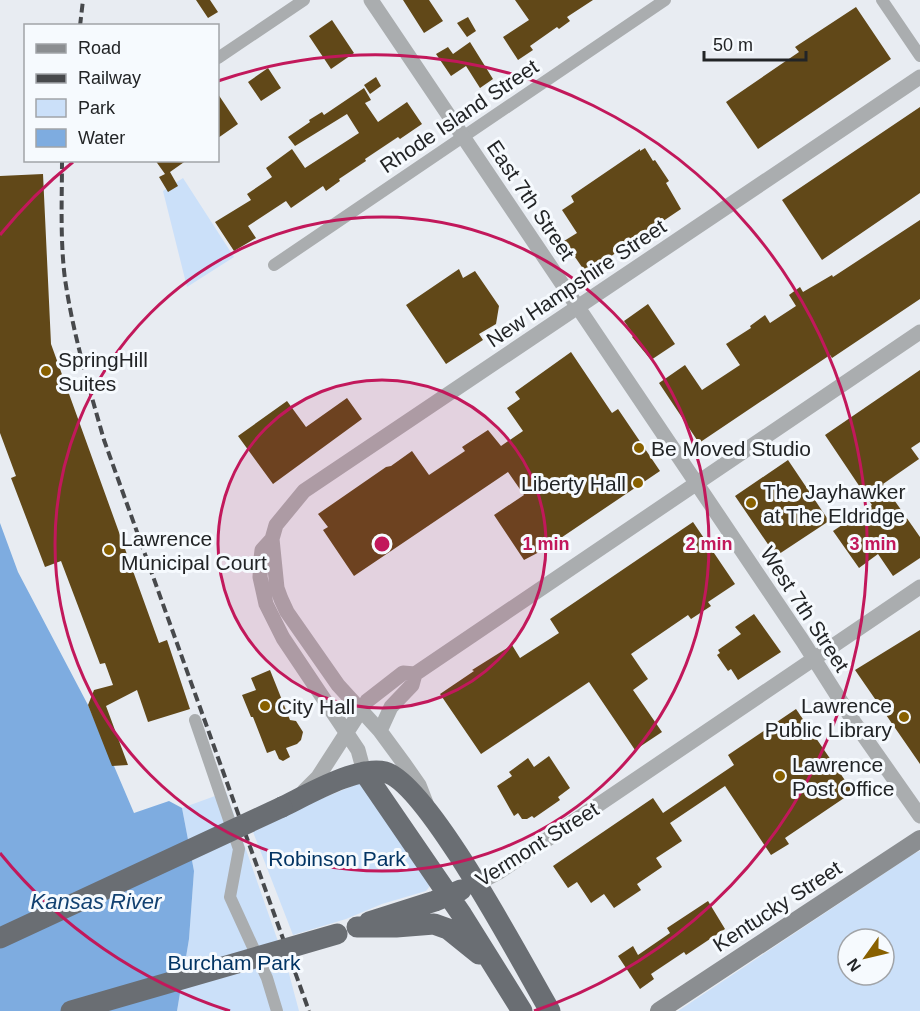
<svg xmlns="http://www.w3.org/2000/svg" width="920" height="1011" font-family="Helvetica,sans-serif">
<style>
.green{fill:#cbe0f9;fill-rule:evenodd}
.water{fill:#7eace0}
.building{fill:#614818}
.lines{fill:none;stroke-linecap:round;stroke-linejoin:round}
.minor{stroke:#aaadaf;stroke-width:12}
.tertiary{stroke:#aaadaf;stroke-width:15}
.secondary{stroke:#8b8e91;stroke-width:18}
.trunk{stroke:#6a6e73;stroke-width:21}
.rail{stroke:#47494c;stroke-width:4;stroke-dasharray:9 4.5;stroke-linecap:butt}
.trunk-bridge{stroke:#6a6e73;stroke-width:21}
.ring{fill:none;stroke:#c2185b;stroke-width:3}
.poi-dot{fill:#886000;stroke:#f6fafe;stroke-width:2}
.labels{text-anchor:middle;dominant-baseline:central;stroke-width:6;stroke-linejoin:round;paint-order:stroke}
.street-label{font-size:21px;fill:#222426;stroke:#f6fafe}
.poi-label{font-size:21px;fill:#222426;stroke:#f6fafe;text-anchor:start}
.park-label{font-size:21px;fill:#023463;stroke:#f6fafe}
.water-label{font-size:22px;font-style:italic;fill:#124171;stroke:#f6fafe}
.centre{fill:#c2185b;stroke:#f6fafe;stroke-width:3}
.ring-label{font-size:18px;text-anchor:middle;font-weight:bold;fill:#c2185b;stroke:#f6fafe;stroke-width:6;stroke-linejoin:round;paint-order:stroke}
</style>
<rect width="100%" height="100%" fill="#e8ecf2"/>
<path class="green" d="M183 178 234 257 187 287 163 191Z
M360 783 430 886 426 891 382 904 346 919 293 935 253 832 318 800Z
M226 792 288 970 299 1011H177L189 939 194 871 182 808Z
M920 851V1011H678L915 853ZM848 939H884V975H848Z"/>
<path class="water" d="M0 523 18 572 88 705 134 813 169 801 182 808 194 871 189 939 177 1011H0Z"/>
<path class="building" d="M196 0H210L218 12 208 18Z
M403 0H429L443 21 424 33Z
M515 0H593L567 17 570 21 559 29 557 27 530 46 533 50 518 60 503 37 529 20Z
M856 7 891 59 758 149 726 102 799 52 795 47Z
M468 17 476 31 467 37 457 23Z
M332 20 354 53 331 69 309 36Z
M470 42 493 79 480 88 466 66 451 76 436 54 448 47 453 54Z
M268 68 281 88 261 101 248 82Z
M376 77 381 86 370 94 364 85Z
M364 88 371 100 365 103 378 122 407 102 422 124 400 139 398 137 365 159 366 161 339 179 340 181 326 191 323 186 291 208 286 201 248 226 256 238 234 251 215 222 251 200 247 194 272 177 266 168 292 149 305 168 359 133 347 114 295 146 288 137 310 122 309 120 322 112 324 115Z
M218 94 238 124 218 138Z
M920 107V193L822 260 782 200Z
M645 148 653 161 655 160 669 181 666 183 681 209 586 273 564 241 577 233 562 210 574 202 571 196 640 149V151Z
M155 160H187L170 172 178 186 168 192 159 177 165 174Z
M43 174 51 344 159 643 167 640 190 709 148 722 137 690 106 706 128 765 112 766 88 705 94 690 113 685 105 663 100 664 61 561 45 567 11 478 16 476 0 433V176Z
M920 220V299L832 358 830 355 699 443 659 383 685 365 702 390 740 365 726 344 751 328 750 326 765 315 770 323 796 306 789 295 800 287 803 292 832 275 833 277Z
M459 269 463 278 475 271 499 306 496 324 479 334 483 340 446 364 406 305Z
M648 304 675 344 651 360 632 337 634 335 624 321Z
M571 352 612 413 618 409 660 471 543 550 524 560 494 515 524 495 508 472 354 576 323 530 328 527 318 514 386 467 391 466 412 451 429 475 465 451 462 447 488 430 501 446 523 431 507 408 520 399 515 392Z
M920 370V442L911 448 919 459 883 484 920 537V558L893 576 878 554 859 568 833 531 872 505 825 435Z
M347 398 362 419 273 484 238 436 287 401 306 427Z
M788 460 829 521 776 556 735 496Z
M693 522 735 584 708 602 711 606 691 619 688 615 631 654 648 679 633 690 662 732 635 750 589 682 481 754 440 694 474 671 472 670 512 645 520 658 559 633 550 619Z
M754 614 781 652 738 680 731 669 728 671 717 655 720 653 718 650 741 634 735 627Z
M920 630V764L855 670Z
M270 670 290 720 296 721 303 732 301 740 297 744 286 748 290 757 283 761 279 759 275 750 267 753 253 717H251L242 695 256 690 251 678Z
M796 709 853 792 785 838 789 844 771 855 725 786 670 823 682 841 656 858 662 867 637 884 641 890 614 908 604 894 591 903 577 882 568 888 553 866 653 798 663 813 734 765 728 755Z
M549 756 570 788 558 797 560 800 534 818 532 816 527 819H522L518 813 514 816 497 786 512 776 509 772 528 758 534 767Z
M708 901 725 929 686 955 684 952 651 974 654 979 640 989 618 956 633 946 638 955 670 933 667 928Z"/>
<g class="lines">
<path class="minor" d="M882 0 920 56
M218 58 304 0
M274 265 665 0
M195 720 239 849 230 897 267 978 277 1011"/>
<path class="tertiary" d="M371 0 802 640 854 722 920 816
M272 539 262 550 261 559 260 577 266 604 283 638 358 750 364 772
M380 731 391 707 412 685 415 674 920 332
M304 791 318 777 367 701 403 673 415 674
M426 803 419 785 405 765 380 731 338 685 287 612 281 599 277 588 272 539 276 525 304 491 920 77
M476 884 499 872 920 587"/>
<path class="secondary" d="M659 1011 920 839"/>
<path class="trunk" d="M364 772 462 915 522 1011
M282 807C307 795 358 765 385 772 428 783 524 967 550 1011
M369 922 435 901 461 890
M357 927H396L434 924 448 929 479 954"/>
<path class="rail" d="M80 26 83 0
M62 160C62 200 60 240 65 279 73 334 89 387 104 440L309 1011"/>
<path class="trunk-bridge" d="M0 938 282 807
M71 1011 337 934"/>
</g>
<circle cx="382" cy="544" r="164" fill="#c2185b" fill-opacity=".12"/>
<g class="ring">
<circle cx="382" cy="544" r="164"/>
<circle cx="382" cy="544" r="327"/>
<path d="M230 1011A491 491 0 0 1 0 853M0 235A491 491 0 0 1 73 162M218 81A491 491 0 1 1 534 1011"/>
</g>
<g class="poi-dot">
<circle cx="46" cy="371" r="6"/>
<circle cx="639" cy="448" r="6"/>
<circle cx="638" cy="483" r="6"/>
<circle cx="751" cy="503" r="6"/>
<circle cx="109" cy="550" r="6"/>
<circle cx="265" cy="706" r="6"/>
<circle cx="904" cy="717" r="6"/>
<circle cx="780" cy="776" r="6"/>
</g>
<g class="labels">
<g class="street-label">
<text transform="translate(459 116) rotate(-34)">Rhode Island Street</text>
<text transform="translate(531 200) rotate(56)">East 7th Street</text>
<text transform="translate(576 283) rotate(-34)">New Hampshire Street</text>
<text transform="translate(805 609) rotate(57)">West 7th Street</text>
<text transform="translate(537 844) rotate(-32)">Vermont Street</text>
<text transform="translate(777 906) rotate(-33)">Kentucky Street</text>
</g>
<g class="poi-label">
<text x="58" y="359">SpringHill<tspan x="58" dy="24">Suites</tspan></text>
<text x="651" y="448">Be Moved Studio</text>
<text x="626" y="483" text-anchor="end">Liberty Hall</text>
<text x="763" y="491">The Jayhawker<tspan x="763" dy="24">at The Eldridge</tspan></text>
<text x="121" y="538">Lawrence<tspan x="121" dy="24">Municipal Court</tspan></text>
<text x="892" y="705" text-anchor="end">Lawrence<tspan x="892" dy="24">Public Library</tspan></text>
<text x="277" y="706">City Hall</text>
<text x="792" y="764">Lawrence<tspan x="792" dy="24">Post Office</tspan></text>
</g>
<g class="park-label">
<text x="337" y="858">Robinson Park</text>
<text x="234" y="962">Burcham Park</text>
</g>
<g class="water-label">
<text x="96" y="901">Kansas River</text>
</g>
</g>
<circle cx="382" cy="544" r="9" class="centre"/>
<g class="ring-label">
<text x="546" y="550">1 min</text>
<text x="709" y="550">2 min</text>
<text x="873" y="550">3 min</text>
</g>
<rect x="24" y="24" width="195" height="138" fill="#f6fafe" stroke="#a1a4a8" stroke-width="1.5"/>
<rect x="36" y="44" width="30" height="9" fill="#8b8e91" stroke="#a1a4a8" stroke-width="1.5"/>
<text x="78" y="54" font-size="18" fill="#222426">Road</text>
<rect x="36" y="74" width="30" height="9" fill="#47494c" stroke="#a1a4a8" stroke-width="1.5"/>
<text x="78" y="84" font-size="18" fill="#222426">Railway</text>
<rect x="36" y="99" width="30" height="18" fill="#cbe0f9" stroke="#a1a4a8" stroke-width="1.5"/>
<text x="78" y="114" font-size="18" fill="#222426">Park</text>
<rect x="36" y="129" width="30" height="18" fill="#7eace0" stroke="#a1a4a8" stroke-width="1.5"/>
<text x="78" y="144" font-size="18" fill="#222426">Water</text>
<g transform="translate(866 957) rotate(236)"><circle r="28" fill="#f6fafe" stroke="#a1a4a8" stroke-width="1.5"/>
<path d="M0-4.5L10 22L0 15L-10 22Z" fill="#886000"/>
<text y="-9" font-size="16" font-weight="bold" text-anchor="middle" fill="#222426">N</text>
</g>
<path d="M704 51v9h102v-9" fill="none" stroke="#222426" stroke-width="3"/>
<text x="713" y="51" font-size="18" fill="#222426" stroke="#f6fafe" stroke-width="4.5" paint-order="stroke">50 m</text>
</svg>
